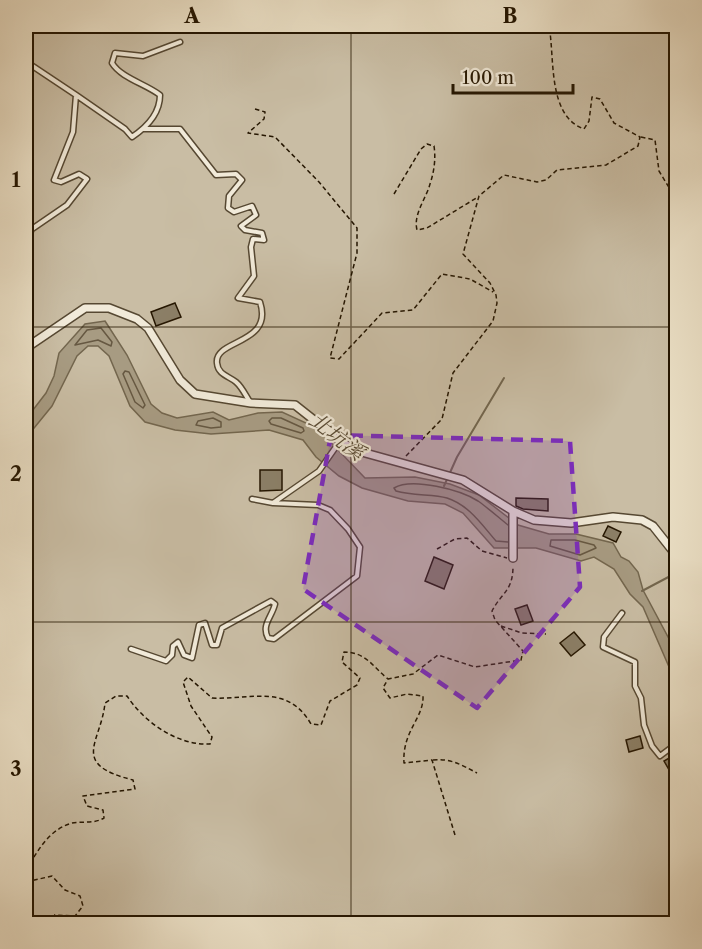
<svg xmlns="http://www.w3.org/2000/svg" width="702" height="949" font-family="'Libre Caslon Text','Noto Serif TC',serif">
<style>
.green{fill:#c9bda4;stroke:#776a52;stroke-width:1.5}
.water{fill:#a79b82;stroke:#73664e;stroke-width:1.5}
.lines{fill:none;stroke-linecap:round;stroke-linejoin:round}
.shore{stroke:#665842;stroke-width:1.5}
.stream{stroke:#73664e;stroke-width:2}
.building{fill:#8b7f67;stroke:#251601;stroke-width:1.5}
.lane-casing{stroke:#564832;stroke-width:7}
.street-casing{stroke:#564832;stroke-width:10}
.path{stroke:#251601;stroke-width:1.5;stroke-dasharray:4.5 3;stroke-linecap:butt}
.lane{stroke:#f1ead9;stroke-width:4}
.street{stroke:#f1ead9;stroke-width:7}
.marked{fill:#7b2cbf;fill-opacity:0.2;stroke:#7b2cbf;stroke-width:4.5;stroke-dasharray:12 8;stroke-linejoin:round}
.grid{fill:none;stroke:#251601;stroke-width:1.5;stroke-opacity:0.55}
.labels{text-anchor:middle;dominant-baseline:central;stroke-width:4.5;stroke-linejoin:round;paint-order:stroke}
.water-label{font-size:21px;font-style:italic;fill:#594b35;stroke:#f1ead9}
.neatline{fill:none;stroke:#251601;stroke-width:2}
.grid-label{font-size:20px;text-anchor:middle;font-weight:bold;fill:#251601}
</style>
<rect width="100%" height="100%" fill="#eadfc5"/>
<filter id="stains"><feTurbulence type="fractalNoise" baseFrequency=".00333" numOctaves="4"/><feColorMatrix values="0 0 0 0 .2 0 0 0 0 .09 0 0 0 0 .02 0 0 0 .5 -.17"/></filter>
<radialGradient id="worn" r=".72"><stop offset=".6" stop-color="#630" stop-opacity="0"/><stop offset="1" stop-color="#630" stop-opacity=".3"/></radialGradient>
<path class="green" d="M26 26H676V923H26Z"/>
<path class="water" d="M105 321 127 355 151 404 162 413 177 418 213 412 229 420 258 413 282 412 317 428 365 478 415 477 450 484 479 495 518 525 549 534H576L613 543 621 557 629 561 638 572 643 590 676 652V683L643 607 630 594 614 569 594 557 581 561 536 548H494L463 513 445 504 408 501 362 488 339 476 316 457 303 440 269 430 211 434 175 430 145 422 130 406 109 356 98 346H88L77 356 52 406 26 438V419L46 393 54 376 59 353 85 324Z"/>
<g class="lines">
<path class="shore" d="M101 328 112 342 111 346 98 340 75 345 87 330Z
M125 371 129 372 145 405 143 408 135 402 123 374Z
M213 418 221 422V427L211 428 196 425 198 421Z
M272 418H281L303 428 304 431 301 433 271 424 269 421Z
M508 525C498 517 488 508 478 501 461 490 412 477 394 488L396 491C413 496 433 494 447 498 469 505 482 525 496 541L508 542
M551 540H575L594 545 596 548 580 555 550 546Z"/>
<path class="stream" d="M444 486 457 457 504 378
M642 591 676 573"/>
</g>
<path class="building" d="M175 303 181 317 156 326 151 312Z
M260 470H282V490L260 491Z
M516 498 548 499V511L523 509 516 506Z
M608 526 621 532 616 542 603 536Z
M434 557 453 565 444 589 425 581Z
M527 605 533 621 521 625 515 609Z
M574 632 585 645 571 656 560 643Z
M640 736 643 748 629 752 626 740Z
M676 754V782L664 761Z"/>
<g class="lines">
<defs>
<path id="lane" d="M76 95 125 129 132 137C147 127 160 113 160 95 146 84 121 78 112 63L115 53 143 56 180 42
M143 129H180L216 175 236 174 242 180 229 196 228 208 234 212 252 206 256 215 241 226 245 230 262 233 264 240 253 239 251 247 254 276 238 298 260 302C274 345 214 339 217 363 218 375 229 376 236 382 242 387 246 396 250 402
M26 241 32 229 67 205 87 179 79 174 61 182 54 180 73 132 76 95 28 63
M252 499 273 503
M622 613 604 637 603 647 635 662V686L641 698 644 725 652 746 660 756 676 744
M131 649 166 661 172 655 173 646 178 642 184 655 192 658 199 625 205 623 212 645H217L222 628 271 601 275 604C272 617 261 625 268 638L274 639 357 576 360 547 348 529 330 510 318 505 273 503 319 471 340 441"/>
<path id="street" d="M26 44 28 54 26 66
M26 348 85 308H109L137 319 148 328 180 380 195 394 251 403 295 405 343 443 358 451 463 480 513 511 534 520 571 523 613 517 642 520 653 526 676 555
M513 512V558"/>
</defs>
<use href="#lane" class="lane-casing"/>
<use href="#street" class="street-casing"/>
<path class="path" d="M255 109 265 112 264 119 248 133 275 137 319 182 357 228V253L330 358 339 359 382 313 413 310 442 274 470 279 493 292
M641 137 655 140 659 171 676 199
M394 194 421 149 427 144 434 146C436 159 434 172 430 184 426 199 413 214 417 230L427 228 478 197
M406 456 442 419 453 373 493 321 497 303 496 295 490 283 463 254 479 196 504 175 537 182 546 180 557 170 606 165 638 146 640 137 614 123 600 99 592 97 589 121 584 129C547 116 555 57 549 26
M437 549 455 539 467 538 482 551 507 558
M501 626 522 633 546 634
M433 760C450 758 462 765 477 773
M455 835 432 760 404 763C402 731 424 718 423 696L407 694 390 698 383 688 388 679 413 674 438 655 475 667 521 660 523 651 495 620 492 611C502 592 513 591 513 566
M26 870C38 851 48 830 72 823 83 821 94 824 104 818L103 810 87 806 83 796 135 789 133 780C69 764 101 743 105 703L116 696H127C144 722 178 746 210 744L212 737 191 706 183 682 188 677 212 698C252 700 287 683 311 724L321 725 330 701 357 685 360 678 342 662 344 652C366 652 373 667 388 679
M26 882 52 876 65 890 80 896 83 906 75 916 54 915"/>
<use href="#lane" class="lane"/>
<use href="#street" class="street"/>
</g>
<path class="marked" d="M331 435 570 441 580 587 477 708 303 589Z"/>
<path class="grid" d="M351 26V924M26 327H676M26 622H676"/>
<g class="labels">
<g class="water-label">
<text transform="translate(337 436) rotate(38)">北坑溪</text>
</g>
</g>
<rect width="702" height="949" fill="none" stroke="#eadfc5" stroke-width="66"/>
<path d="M453 84v9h120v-9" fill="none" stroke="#251601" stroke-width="3"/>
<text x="462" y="84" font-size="18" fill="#251601" stroke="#f1ead9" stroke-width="4.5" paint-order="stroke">100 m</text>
<rect x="33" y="33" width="636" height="883" class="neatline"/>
<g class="grid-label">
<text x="192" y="23">A</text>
<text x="510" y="23">B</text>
<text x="16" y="187">1</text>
<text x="16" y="481">2</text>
<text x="16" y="776">3</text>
</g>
<rect width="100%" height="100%" filter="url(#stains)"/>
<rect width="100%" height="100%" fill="url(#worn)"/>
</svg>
